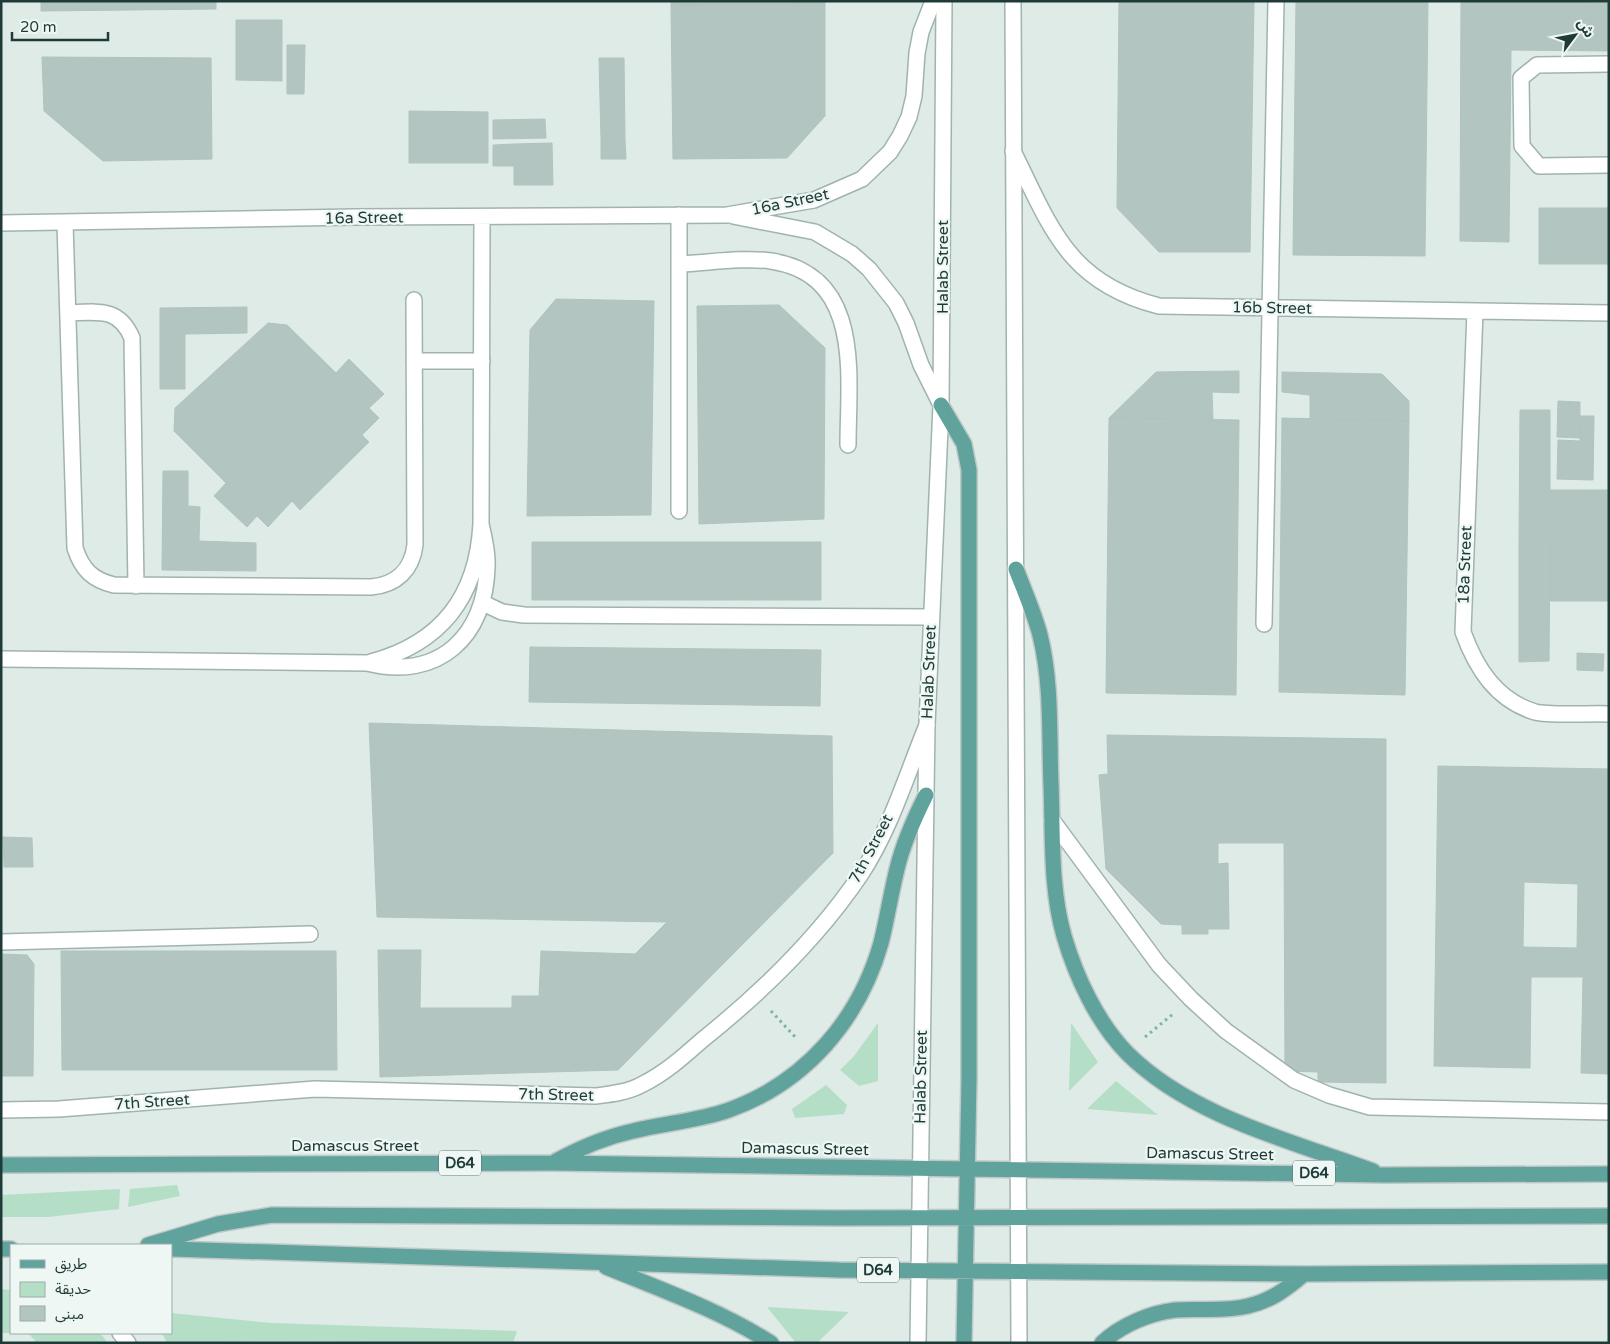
<svg xmlns="http://www.w3.org/2000/svg" width="1610" height="1344" font-family="'Varela Round','Noto Sans Arabic',sans-serif">
<style>
.green{fill:#b5dec6}
.building{fill:#b3c5c0;stroke:#b0c4bf;fill-rule:evenodd}
.lines{fill:none;stroke-linecap:round;stroke-linejoin:round}
.service-casing{stroke:#a1b3af;stroke-width:18}
.minor-casing{stroke:#a1b3af;stroke-width:18}
.tertiary-casing{stroke:#a1b3af;stroke-width:18}
.primary-casing{stroke:#c0c8c7;stroke-width:18}
.path{stroke:#7cb0a8;stroke-width:3;stroke-dasharray:2.5 4;stroke-linecap:butt}
.service{stroke:#fff;stroke-width:15}
.minor{stroke:#fff;stroke-width:15}
.tertiary{stroke:#fff;stroke-width:15}
.primary{stroke:#5fa39c;stroke-width:15}
.labels{text-anchor:middle;dominant-baseline:central;stroke-width:4.5;stroke-linejoin:round;paint-order:stroke}
.shield{fill:#eef7f4;stroke:#5c7370;stroke-width:1}
.shield-label{font-size:15px;font-weight:bold;fill:#1e3b38}
.street-label{font-size:16px;fill:#1e3b38;stroke:#eef7f4}
</style>
<rect width="100%" height="100%" fill="#deebe7"/>
<path class="green" d="M878 1023V1081L859 1086 840 1070 854 1056Z
M1071 1023 1098 1062 1069 1091Z
M1116 1081 1158 1115 1087 1109Z
M826 1085 847 1105 844 1114 795 1118 792 1109Z
M177 1185 180 1196 128 1207 130 1189Z
M120 1189 119 1209 48 1217H1V1195Z
M1 1289 11 1290V1333H100L108 1343H37L28 1333H1Z
M767 1307 849 1312 817 1343H796Z
M171 1313 271 1323 517 1331 513 1343 262 1341 167 1343 162 1333H171Z"/>
<path class="building" d="M41 1H216V9L41 11Z
M671 1H825V4L671 5Z
M1119 1H1254L1250 252H1159L1117 208Z
M1296 1H1428L1425 256 1293 255Z
M1461 1 1609 3V51L1511 50 1509 242 1460 241Z
M825 4V116L787 158 673 159 671 5Z
M236 20H282V81L236 80Z
M287 45H305L304 94H287Z
M42 57 211 58 212 159 103 161 44 111Z
M599 58H624L625 140H601Z
M409 111 488 112V163H409Z
M545 119 546 138 493 139V120Z
M601 140H625L626 159H601Z
M552 143 553 185H514V144Z
M514 144V166H493V145Z
M1539 208H1609V264H1539Z
M556 299 654 301 651 515 527 516 530 330Z
M779 305 825 348 824 519 699 524 697 306Z
M247 307V333L185 334V389H160V308Z
M268 323 287 325 336 373 349 359 384 394 369 408 379 418 362 435 369 442 300 510 292 501 268 527 257 516 247 527 214 496 226 483 174 431 175 408Z
M1239 371V393L1212 392 1213 419 1109 418 1156 372Z
M1282 372 1382 374 1409 401V421L1310 419V395L1282 392Z
M1558 401 1580 402V438L1557 437Z
M1520 410H1550V542H1519Z
M1580 416H1594L1593 480 1557 479 1558 440 1580 441Z
M1109 418 1239 420 1236 695 1106 693Z
M1282 418 1409 421 1405 695 1279 692Z
M163 471H188V506L200 507 199 541 256 543V571L162 570Z
M1550 490H1609V601H1550Z
M532 542H821V600H532Z
M1519 542H1550L1549 661 1519 662Z
M530 647 821 650 820 706 529 702Z
M1577 653 1604 654 1603 671 1577 670Z
M369 723 832 736 833 853 618 1070 380 1077 378 950H421L420 1008H512V996H539L541 951 635 954 667 922 377 917Z
M1107 735 1386 739V1083L1318 1082V1072L1285 1071 1284 843H1218V864L1228 863 1229 929H1208V934H1182V925L1161 924 1106 869 1099 775 1108 774Z
M1438 766 1609 769V1074L1581 1073 1583 977H1531L1530 1068 1434 1066ZM1524 882 1578 884 1577 948 1523 947Z
M3 837 32 838 33 867H4Z
M61 951H336L337 1070H62Z
M1 954 27 955 34 964 33 1076H1Z"/>
<g class="lines">
<defs>
<path id="service" d="M1609 64 1537 65 1521 78 1522 146 1539 166 1609 165
M1013 151C1051 228 1068 283 1159 306L1609 313
M679 215V511
M65 223 75 548C82 570 93 580 114 585L371 587C396 585 412 570 415 545L414 300
M679 264C708 263 741 257 771 261 864 275 848 376 848 445
M1475 311 1463 632C1476 668 1496 700 1535 712 1550 716 1591 713 1609 714
M69 313C98 312 119 307 132 338L136 586
M414 361H482
M483 603 502 612 524 615 931 617
M1264 624 1276 1
M1052 820 1159 965 1191 999 1226 1031 1294 1080 1329 1095 1370 1107 1609 1112
M1 942 310 934
M1 1110 59 1109 315 1089 596 1096C612 1094 629 1092 643 1084 665 1073 683 1057 701 1041 761 993 818 938 861 874 890 830 907 774 927 725"/>
<path id="minor" d="M733 216 815 232 852 254 869 269 896 303 906 323 921 365 941 405
M1 223 355 217 727 215 814 200 862 179 890 152 900 136 909 117 914 96 917 53 921 32 933 1
M1 659 367 663C439 681 486 636 487 566 488 552 484 538 481 524
M371 662C442 643 477 596 481 524L482 217
M120 1333 128 1343"/>
<path id="tertiary" d="M1013 1 1019 1343
M918 1343 927 725 941 405 944 1"/>
<path id="primary" d="M941 405 964 444 969 470V1079L964 1343
M1016 569C1024 590 1034 612 1040 635 1052 683 1049 735 1051 784 1053 834 1050 887 1064 936 1076 977 1097 1022 1127 1053 1190 1116 1291 1141 1373 1171
M556 1161C580 1148 606 1137 633 1131 665 1123 698 1121 729 1110 806 1082 859 1020 881 943 887 919 891 893 897 869 903 843 914 819 926 795
M1 1165 552 1163 1384 1175 1609 1174
M148 1245 218 1224 272 1215 839 1218 1609 1216
M1 1249H11
M171 1249 839 1270 1304 1274 1609 1272
M606 1267C662 1290 719 1310 771 1343
M1102 1343C1121 1325 1150 1313 1175 1310 1199 1308 1224 1312 1248 1306 1270 1301 1287 1289 1304 1274"/>
</defs>
<use href="#service" class="service-casing"/>
<use href="#minor" class="minor-casing"/>
<use href="#tertiary" class="tertiary-casing"/>
<use href="#primary" class="primary-casing"/>
<path class="path" d="M771 1011 797 1039
M1145 1037 1173 1014"/>
<use href="#service" class="service"/>
<use href="#minor" class="minor"/>
<use href="#tertiary" class="tertiary"/>
<use href="#primary" class="primary"/>
</g>
<g class="labels">
<g class="shield">
<rect x="439" y="1150.5" width="42" height="25" rx="4"/>
<rect x="1293" y="1160.5" width="42" height="25" rx="4"/>
<rect x="857" y="1257.5" width="42" height="25" rx="4"/>
</g>
<g class="shield-label">
<text x="460" y="1163">D64</text>
<text x="1314" y="1173">D64</text>
<text x="878" y="1270">D64</text>
</g>
<g class="street-label">
<text transform="translate(790 202) rotate(-12)">16a Street</text>
<text transform="translate(364 218) rotate(-1)">16a Street</text>
<text transform="translate(943 267) rotate(-90)">Halab Street</text>
<text transform="translate(1272 308) rotate(1)">16b Street</text>
<text transform="translate(1465 565) rotate(-88)">18a Street</text>
<text transform="translate(929 672) rotate(-88)">Halab Street</text>
<text transform="translate(871 849) rotate(-62)">7th Street</text>
<text transform="translate(921 1077) rotate(-89)">Halab Street</text>
<text transform="translate(556 1095) rotate(1)">7th Street</text>
<text transform="translate(152 1102) rotate(-4)">7th Street</text>
<text x="355" y="1146">Damascus Street</text>
<text transform="translate(805 1149) rotate(1)">Damascus Street</text>
<text transform="translate(1210 1154) rotate(1)">Damascus Street</text>
</g>
</g>
<rect width="1610" height="1344" fill="none" stroke="#1e3b38" stroke-width="5"/>
<rect x="10" y="1244" width="162" height="90" fill="#eef7f4" stroke="#9baca9"/>
<rect x="20" y="1260" width="25" height="8" fill="#5fa39c" stroke="#9baca9"/>
<text x="55" y="1269" font-size="15" fill="#1e3b38">طريق</text>
<rect x="20" y="1282" width="25" height="15" fill="#b5dec6" stroke="#9baca9"/>
<text x="55" y="1294" font-size="15" fill="#1e3b38">حديقة</text>
<rect x="20" y="1306" width="25" height="15" fill="#b3c5c0" stroke="#9baca9"/>
<text x="55" y="1319" font-size="15" fill="#1e3b38">مبنى</text>
<g transform="translate(1575 35) rotate(58)" stroke="#eef7f4" stroke-width="4" paint-order="stroke">
<path d="M0-4L9 19L0 12L-9 19Z" fill="#1e3b38"/>
<text y="-8" font-size="14" font-weight="bold" text-anchor="middle" fill="#1e3b38">ش</text>
</g>
<path d="M12 32v8h96v-8" fill="none" stroke="#1e3b38" stroke-width="2.5"/>
<text x="20" y="32" font-size="15" fill="#1e3b38" stroke="#eef7f4" stroke-width="4" paint-order="stroke">20 m</text>
</svg>
